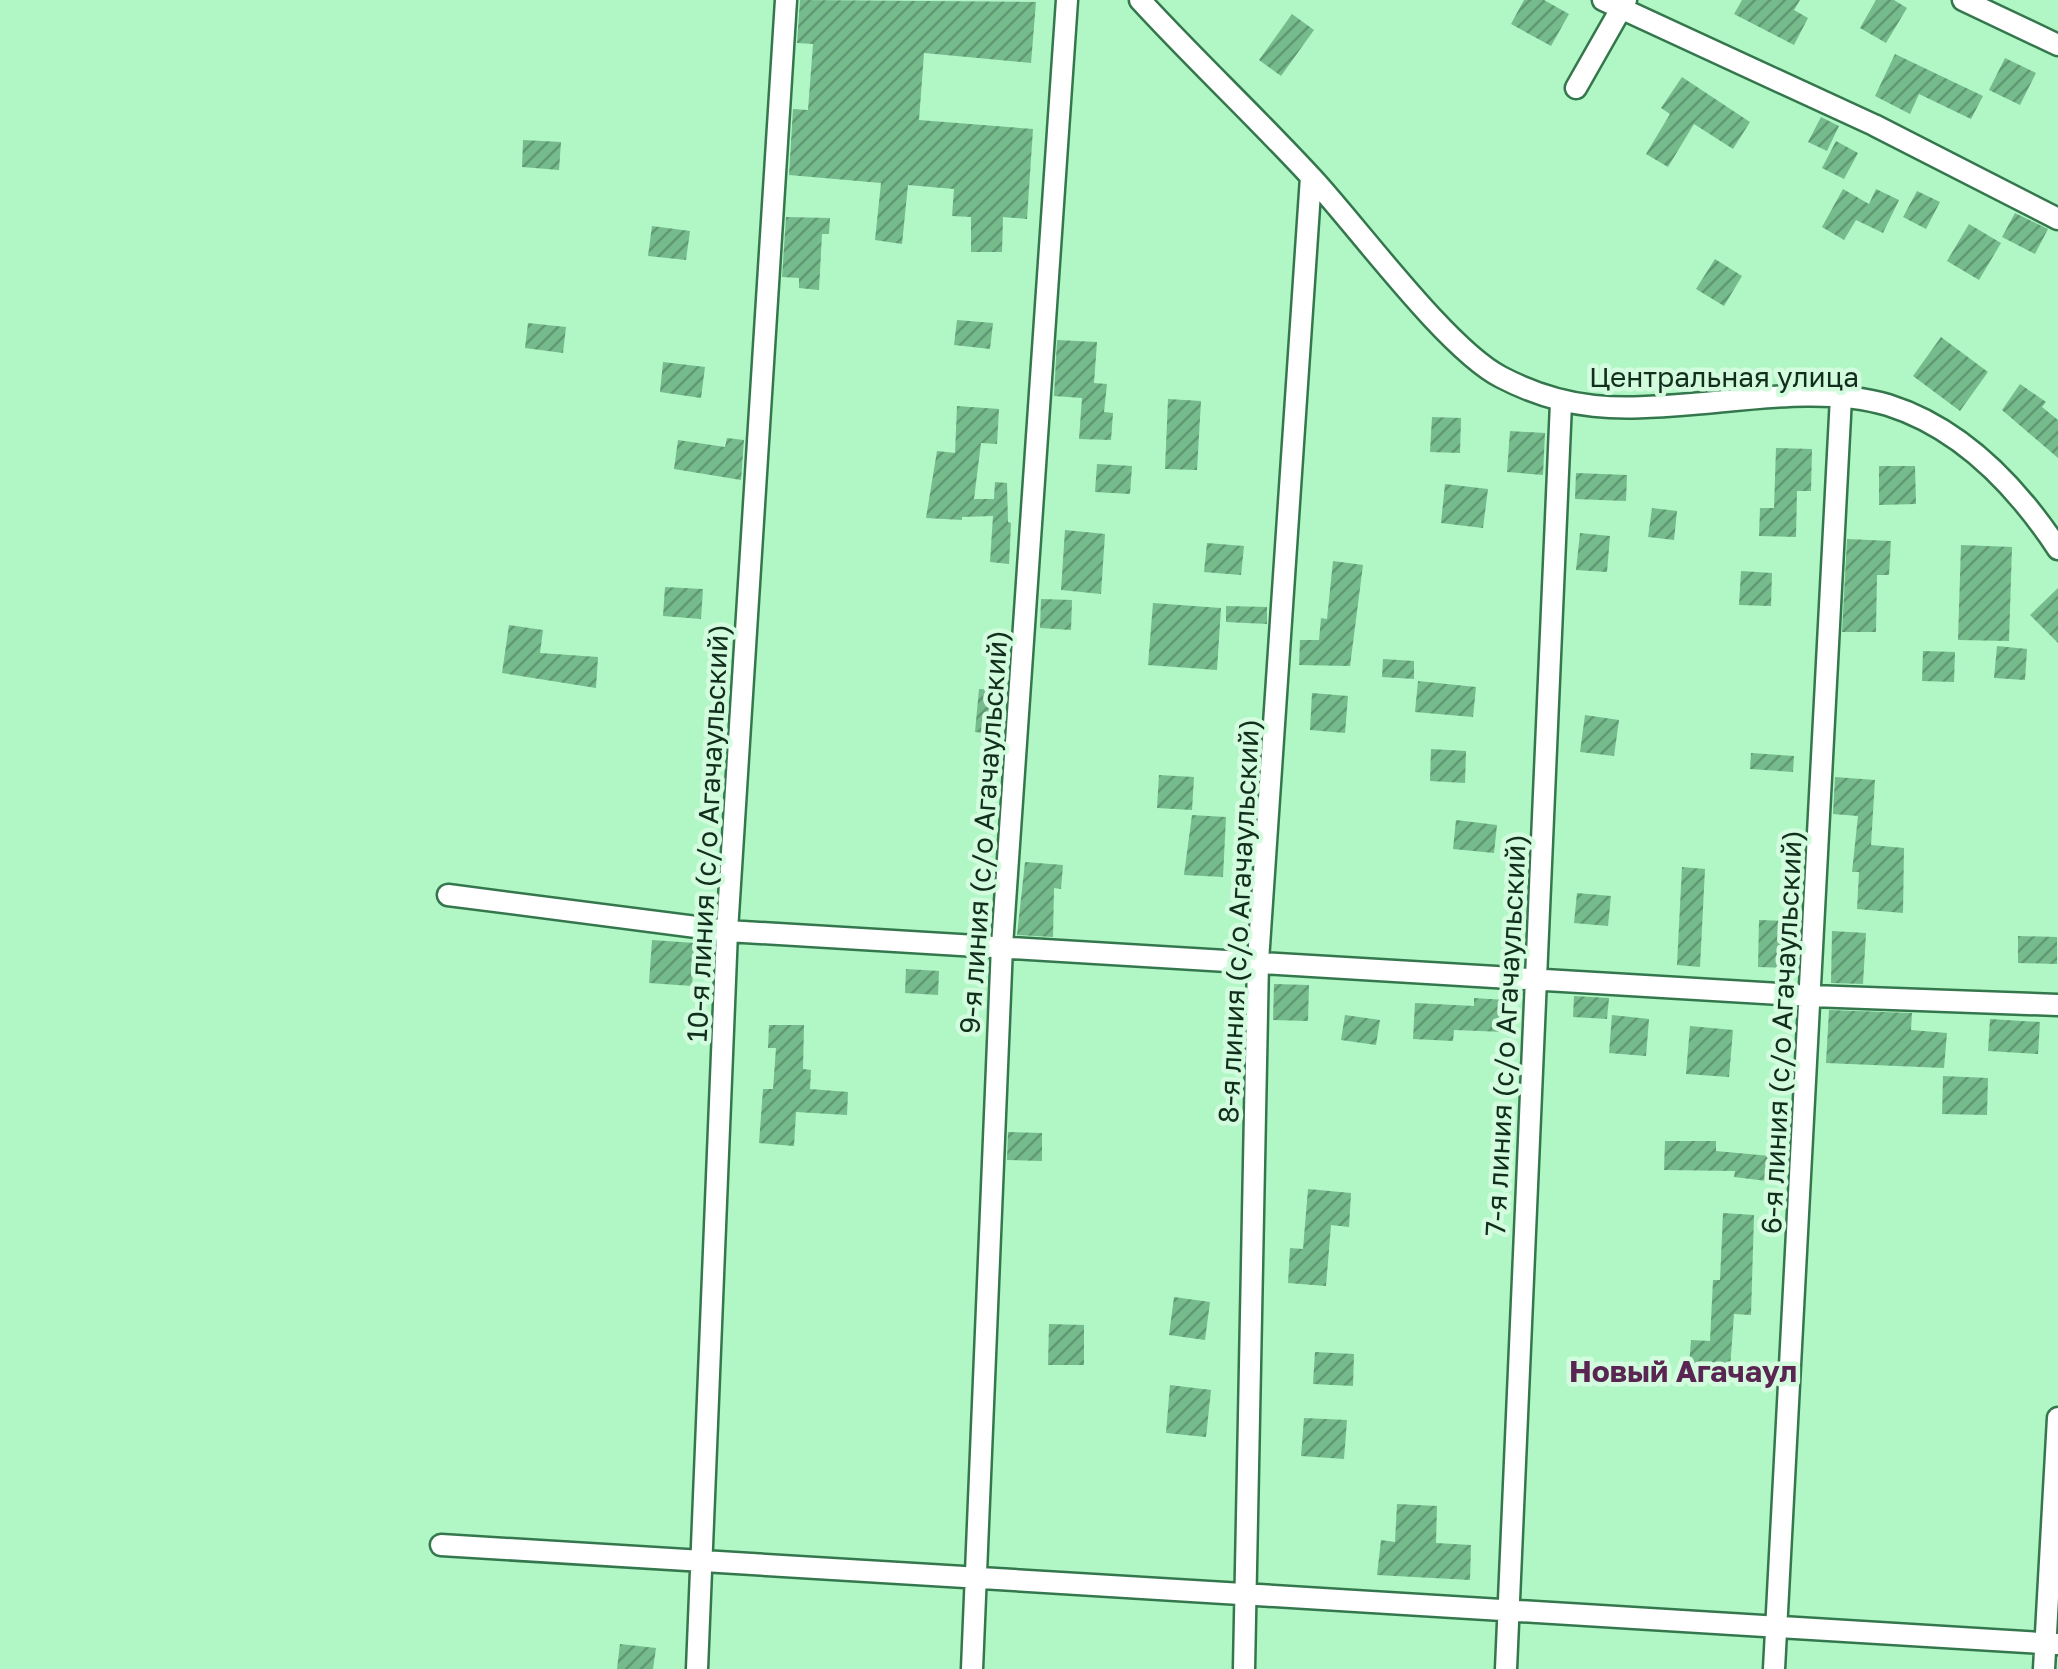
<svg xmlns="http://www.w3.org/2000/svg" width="2058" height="1669" font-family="'Golos Text',sans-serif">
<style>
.building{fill:url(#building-hatch)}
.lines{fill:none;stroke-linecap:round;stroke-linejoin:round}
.minor-casing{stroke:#35774d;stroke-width:25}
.minor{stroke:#fff;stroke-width:20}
.labels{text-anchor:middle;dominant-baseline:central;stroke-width:9;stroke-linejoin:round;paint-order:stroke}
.street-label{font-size:28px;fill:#122e1c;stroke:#d3fcde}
.neighbourhood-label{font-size:30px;font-weight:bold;fill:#5a2552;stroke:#d3fcde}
</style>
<defs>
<pattern id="building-hatch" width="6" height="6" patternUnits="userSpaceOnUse" patternTransform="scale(2.5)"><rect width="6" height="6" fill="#75bb8c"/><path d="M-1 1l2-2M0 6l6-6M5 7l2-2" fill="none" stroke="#5f9872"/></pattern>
</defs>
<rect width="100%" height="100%" fill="#b1f6c5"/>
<path class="building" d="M800 0 1036 2 1031 63 924 53 919 120 1033 129 1027 219 1003 217 1002 252H971V217L952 216 954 189 908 185 902 244 875 240 881 183 789 175 793 109 808 110 813 44 797 43Z
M1524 0H1544L1569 14 1551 46 1511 24Z
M1742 0H1800L1794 10 1808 18 1794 45 1734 14Z
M1876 0H1894L1907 8 1886 43 1860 28Z
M1292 14 1314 30 1281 76 1259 60Z
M1895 54 1983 96 1971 119 1919 94 1910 114 1875 96Z
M2005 58 2036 73 2020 105 1989 90Z
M1682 77 1750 122 1733 149 1694 124 1668 167 1646 154 1670 114 1661 108Z
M1821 117 1839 126 1827 151 1808 142Z
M523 140 561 142 559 170 522 167Z
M1836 141 1858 153 1844 179 1822 168Z
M1843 189 1869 204 1876 189 1899 200 1883 233 1856 220 1844 240 1822 227Z
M1917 191 1940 202 1926 229 1903 217Z
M2015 213 2048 229 2035 254 2002 237Z
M786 217 830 218 829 234H822L819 290 799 288V278L782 277Z
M1969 224 2001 243 1979 280 1947 261Z
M652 226 690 231 686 260 648 256Z
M1715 259 1742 276 1724 306 1696 289Z
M957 320 993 323 990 349 954 345Z
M528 323 566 327 563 353 525 348Z
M1941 337 1988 372 1960 411 1913 376Z
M1057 340 1097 342 1094 383 1107 384 1104 412 1113 413 1111 440 1079 439 1082 398 1054 396Z
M663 362 705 367 701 398 660 392Z
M2020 384 2046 402 2042 407 2058 420V458L2002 410Z
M1168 399 1201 401 1197 470 1165 469Z
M957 406 999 409 997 444 981 443 974 499H994L995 482 1007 483 1008 522 1011 523 1009 564 990 562 993 516 962 517V520L926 518 937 451 955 453Z
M1432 417 1461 418 1460 453 1430 452Z
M1510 431 1545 433 1543 475 1507 472Z
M727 438 744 440 741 480 674 469 678 440 725 447Z
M1776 448 1812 449 1811 491H1797L1796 537 1759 536 1760 508H1774Z
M1097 464 1132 466 1130 494 1095 492Z
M1879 466H1915L1916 504 1879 505Z
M1576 473 1627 475 1626 501 1575 499Z
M1445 484 1488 489 1483 528 1441 523Z
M1652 508 1677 511 1674 540 1648 537Z
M1065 530 1105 534 1101 594 1061 590Z
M1580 533 1610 536 1607 572 1576 570Z
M1847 539 1891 541 1889 575H1877L1876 632H1842Z
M1207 543 1244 546 1241 575 1204 572Z
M1961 545 2012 547 2009 641 1958 640Z
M1333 561 1363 565 1350 666 1299 665 1300 640H1319L1321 618 1327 619Z
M1741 571 1772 573 1771 606 1739 605Z
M665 587 703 589 701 619 663 616Z
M2058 588V643L2030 615Z
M1041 599 1072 600 1071 630 1040 628Z
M1153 603 1221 608 1217 670 1148 665Z
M1226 606 1267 607V624L1226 622Z
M509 625 543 630 540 653 598 657 596 688 502 673Z
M1997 646 2027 649 2025 680 1994 678Z
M1923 651 1955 652 1954 682 1922 681Z
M1383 659 1414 661V679L1382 677Z
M1418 681 1476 687 1473 717 1415 712Z
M979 689 998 690 994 734 975 732Z
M1312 693 1348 696 1345 733 1310 730Z
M1585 715 1619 720 1614 756 1580 752Z
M1431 749 1466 751 1465 783 1430 781Z
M1751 753 1794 756 1793 772 1750 769Z
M1159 775 1194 777 1192 810 1157 808Z
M1835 777 1875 780 1871 845 1904 848 1903 913 1857 909 1859 872H1852L1858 816 1833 814Z
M1192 815 1226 817 1223 877 1184 875Z
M1456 820 1497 825 1494 853 1453 849Z
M1025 862 1063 865 1061 889 1054 888 1053 937 1017 935Z
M1682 867 1705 869 1700 967 1677 965Z
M1577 893 1611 896 1608 926 1574 923Z
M1759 920 1791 921 1790 968 1758 967Z
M1832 931 1866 933 1863 984 1831 983Z
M2018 936 2057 937V964L2018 963Z
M652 940 695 943 692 986 649 983Z
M906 969 939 971 938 995 905 993Z
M1274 984 1309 985 1308 1021 1273 1020Z
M1574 996 1609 998 1607 1019 1573 1017Z
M1474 998 1506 1000 1504 1032 1454 1030 1453 1041 1413 1039 1415 1003 1474 1006Z
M1829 1010 1912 1013 1911 1030 1947 1033 1944 1068 1826 1063Z
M1345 1015 1380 1020 1376 1045 1341 1040Z
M1612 1015 1649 1019 1646 1056 1609 1053Z
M1990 1019 2040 1022 2038 1054 1988 1051Z
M769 1025H804L803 1069 811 1070 810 1089 848 1092 847 1115 796 1112 794 1146 759 1143 763 1089H773L776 1048H768Z
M1690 1026 1733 1030 1729 1077 1686 1074Z
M1943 1076 1988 1078 1987 1115 1942 1114Z
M1008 1132 1042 1133V1161L1007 1160Z
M1665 1141H1716V1151L1770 1156 1767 1181 1734 1177 1735 1171 1664 1170Z
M1308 1189 1351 1193 1349 1227 1331 1225 1326 1286 1288 1283 1290 1248 1303 1249Z
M1723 1213 1754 1215 1751 1315 1734 1314 1729 1382 1688 1379 1691 1340 1710 1341 1713 1280H1720Z
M1174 1297 1210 1302 1205 1340 1169 1335Z
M1049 1324 1084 1325V1365H1048Z
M1315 1352 1354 1354 1353 1386 1313 1384Z
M1170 1385 1211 1390 1206 1437 1166 1433Z
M1304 1418 1347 1420 1344 1459 1301 1456Z
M1397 1504 1437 1506 1436 1543 1471 1545 1470 1580 1377 1575 1381 1540 1395 1542Z
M620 1644 656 1648 653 1669H617Z"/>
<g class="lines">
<defs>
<path id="minor" d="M1140 0C1196 61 1257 118 1314 180 1359 229 1447 349 1501 377 1568 412 1618 410 1692 404 1752 399 1829 387 1888 405 1961 428 2017 487 2058 549
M1603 0 1874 125 2058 219
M1963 0 2058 45
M1576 88 1626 0
M448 895 727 931 1812 996 2058 1005
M441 1545 2058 1644
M697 1669 727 931 786 0
M972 1669 1002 946 1067 0
M1244 1669 1258 961 1311 177
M1506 1669 1561 403
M1774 1669 1841 397
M2044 1669 2058 1418"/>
</defs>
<use href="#minor" class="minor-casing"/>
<use href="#minor" class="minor"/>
</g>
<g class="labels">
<g class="street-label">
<text x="1724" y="376">Центральная улица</text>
<text transform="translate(983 832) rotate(-86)">9-я линия (с/о Агачаульский)</text>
<text transform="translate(707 833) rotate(-87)">10-я линия (с/о Агачаульский)</text>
<text transform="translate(1238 921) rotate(-87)">8-я линия (с/о Агачаульский)</text>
<text transform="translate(1781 1032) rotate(-87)">6-я линия (с/о Агачаульский)</text>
<text transform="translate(1505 1035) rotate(-87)">7-я линия (с/о Агачаульский)</text>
</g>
<g class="neighbourhood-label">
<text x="1683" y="1371">Новый Агачаул</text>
</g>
</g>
</svg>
